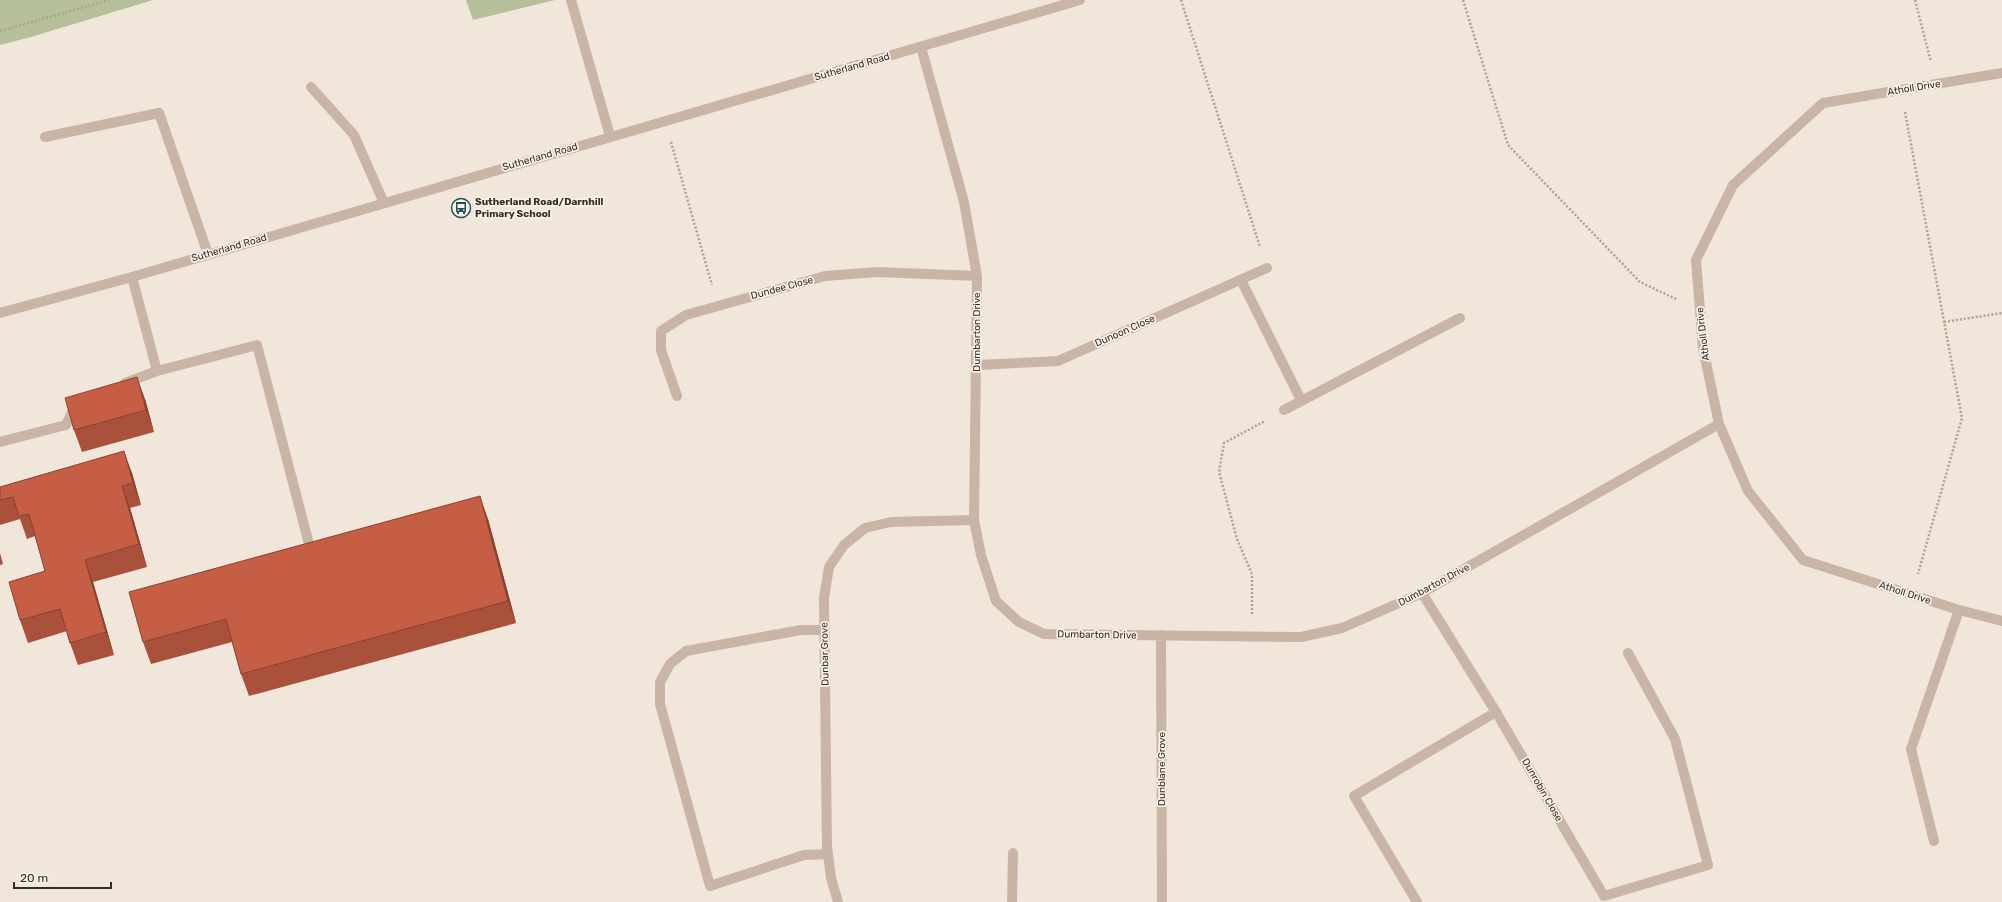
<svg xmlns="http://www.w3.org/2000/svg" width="2002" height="902" font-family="Rubik,sans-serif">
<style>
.green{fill:#b5c09b}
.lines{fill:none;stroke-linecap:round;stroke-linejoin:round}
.path{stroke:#b59f91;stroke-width:2.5;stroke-dasharray:2 2;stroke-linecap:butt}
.service{stroke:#c9b5a6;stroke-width:10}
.minor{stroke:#c9b5a6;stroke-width:10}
.wall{fill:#a9513b}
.shaded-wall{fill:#8a4230}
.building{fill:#c55e45;stroke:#8a4230}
.labels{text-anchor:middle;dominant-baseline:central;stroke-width:3.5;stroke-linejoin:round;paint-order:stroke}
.street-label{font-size:10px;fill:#352b27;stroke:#f9f0e7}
.poi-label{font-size:10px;font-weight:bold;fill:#352b27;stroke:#f9f0e7;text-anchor:start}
</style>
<rect width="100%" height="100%" fill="#f1e6da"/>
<path class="green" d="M0 0H153L31 37 0 45Z
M466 0H555L473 20Z"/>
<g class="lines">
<path class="path" d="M1181 0 1260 247
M1463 0 1508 145 1640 282 1676 299
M1915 0 1931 62
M0 31 109 0
M1905 112 1962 418 1918 574
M671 142 712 285
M1944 322 2002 313
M1252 614V574L1237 539 1219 472 1224 443 1265 421"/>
<path class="service" d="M571 0 610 136
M311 87 354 135 384 203
M132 277 157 371 257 345 310 548
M1241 280 1301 400
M125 383 157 371
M1284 410 1460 318
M0 442 66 425 76 404
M825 630H801L686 651 670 664 660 682V704L710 886 804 855 828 854
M1628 653 1675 739 1708 865
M1934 841 1911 749 1959 610
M1012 902 1013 853
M1417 902 1354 796 1496 712"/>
<path class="minor" d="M921 47 964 202 977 276 974 520 981 555 996 601 1019 622 1044 634 1301 637 1342 628 1422 593 1719 424
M2002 73 1823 103 1733 185 1696 260 1703 348 1719 424 1748 491 1803 560 1959 610 2002 621
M45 137 159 113 208 254
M0 313 132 277 1080 0
M977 365 1058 361 1267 268
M677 396 661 350V331L686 315 825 276 877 272 977 276
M1422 593 1496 712 1604 896 1708 865
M1161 635 1162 902
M838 902 831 878 827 847 824 598 829 567 844 545 865 528 891 522 974 520"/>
</g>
<path class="wall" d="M145 399 154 432 82 452 74 430Z
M132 473 141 505 130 508 147 567 93 582 114 655 78 665 70 643 67 631 28 643 20 620 45 571 35 536 27 539 20 519 0 525V487Z
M488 519 516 623 249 696 241 674 232 642 151 664 143 642Z
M0 553 3 564 0 565Z"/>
<path class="shaded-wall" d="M137 377 145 399 154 432 146 410Z
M124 451 132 473 141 505 133 483Z
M122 486 130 508 147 567 139 544Z
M480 496 488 519 516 623 508 601Z
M85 560 93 582 114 655 106 632Z"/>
<path class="building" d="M137 377 146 410 74 430 65 398Z
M124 451 133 483 122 486 139 544 85 560 106 632 70 643 60 609 20 620 9 582 45 571 29 514 19 516 13 497 0 500V487Z
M480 496 508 601 241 674 226 619 143 642 129 592Z"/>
<defs>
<symbol id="bus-ring" viewBox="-11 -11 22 22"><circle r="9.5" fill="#f9f0e7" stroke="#1d5557" stroke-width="1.5"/><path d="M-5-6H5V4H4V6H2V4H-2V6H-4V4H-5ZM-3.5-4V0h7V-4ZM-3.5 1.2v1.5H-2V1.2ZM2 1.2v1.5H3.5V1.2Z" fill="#1d5557"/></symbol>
</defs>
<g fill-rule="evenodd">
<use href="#bus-ring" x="450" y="197" width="22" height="22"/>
</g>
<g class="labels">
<g class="street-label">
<text transform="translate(852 67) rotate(-16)">Sutherland Road</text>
<text transform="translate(1914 88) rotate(-9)">Atholl Drive</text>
<text transform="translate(540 157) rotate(-16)">Sutherland Road</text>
<text transform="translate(229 248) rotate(-16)">Sutherland Road</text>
<text transform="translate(782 288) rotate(-15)">Dundee Close</text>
<text transform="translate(1125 331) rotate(-24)">Dunoon Close</text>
<text transform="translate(977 332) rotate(-90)">Dumbarton Drive</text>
<text transform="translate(1703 334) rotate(-97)">Atholl Drive</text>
<text transform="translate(1434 585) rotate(-28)">Dumbarton Drive</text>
<text transform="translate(1905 593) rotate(18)">Atholl Drive</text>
<text transform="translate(1097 635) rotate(1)">Dumbarton Drive</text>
<text transform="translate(825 654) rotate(-91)">Dunbar Grove</text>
<text transform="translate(1162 769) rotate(-90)">Dunblane Grove</text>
<text transform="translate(1542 790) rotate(60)">Dunrobin Close</text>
</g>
<g class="poi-label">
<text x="475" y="202">Sutherland Road/Darnhill<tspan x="475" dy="12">Primary School</tspan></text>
</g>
</g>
<path d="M14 882v6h97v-6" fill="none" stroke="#352b27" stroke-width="2"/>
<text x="20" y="882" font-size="12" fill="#352b27" stroke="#f9f0e7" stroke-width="3" paint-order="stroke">20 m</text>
</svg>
